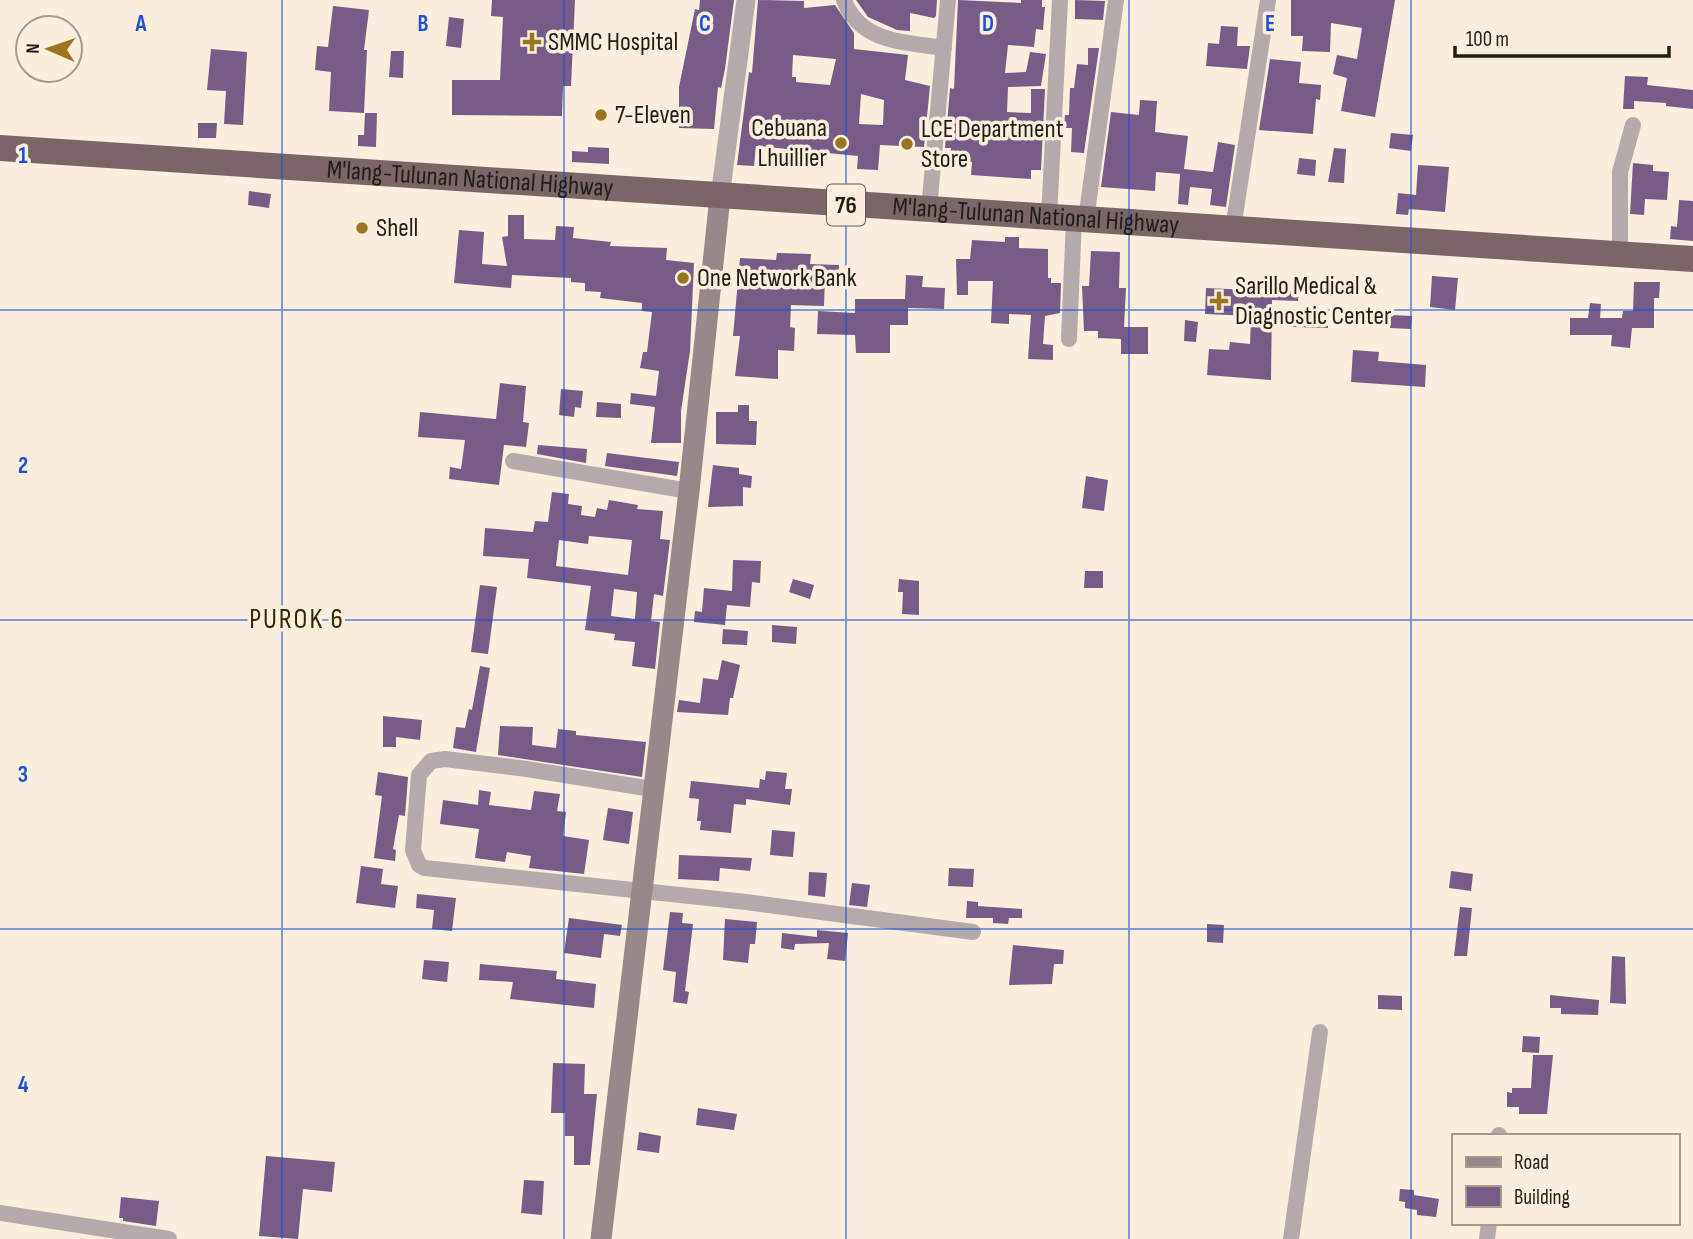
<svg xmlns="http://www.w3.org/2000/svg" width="1693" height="1239" font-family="'Sofia Sans Condensed',sans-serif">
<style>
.building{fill:#765c87;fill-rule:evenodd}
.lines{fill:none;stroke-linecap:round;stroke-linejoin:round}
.minor{stroke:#b5aaab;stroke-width:16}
.tertiary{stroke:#b5aaab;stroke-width:19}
.secondary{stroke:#98888a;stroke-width:21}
.trunk{stroke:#7a6668;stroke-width:26}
.grid{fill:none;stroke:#1d4ed8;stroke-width:2;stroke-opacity:0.55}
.poi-dot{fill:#9a7621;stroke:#f9efdc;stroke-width:2.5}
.labels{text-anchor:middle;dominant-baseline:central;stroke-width:7;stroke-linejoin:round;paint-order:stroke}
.shield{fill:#f9efdc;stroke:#625d52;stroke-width:2}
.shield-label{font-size:24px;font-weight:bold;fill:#211e17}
.poi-label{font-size:26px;fill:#211e17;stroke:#f9efdc;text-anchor:start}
.street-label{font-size:26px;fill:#211e17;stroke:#f9efdc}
.neighbourhood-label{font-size:28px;letter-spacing:2px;fill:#382700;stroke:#f9efdc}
.grid-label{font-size:23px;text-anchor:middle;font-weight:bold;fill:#1d4ed8;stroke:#f9efdc;stroke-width:7;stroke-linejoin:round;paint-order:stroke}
</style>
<rect width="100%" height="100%" fill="#f9efdc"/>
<path class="building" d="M492 0H575L571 86H563L562 116 452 115V80H500L503 17 491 16Z
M700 0H734L725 69 721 88 718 87 714 129 679 128V87L695 9 699 10Z
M758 0 804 1V8L835 5 854 33V49L908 55 905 80 930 86 924 147 880 145 878 170 857 169 858 156 756 146 754 166 737 165 749 72 752 73ZM793 55 836 59 830 85 796 82V77H792ZM861 94 884 100 883 125 859 124Z
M856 0H937L936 16 934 18 910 13V31L897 30 868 17Z
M958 0 1021 3V0H1042V7H1045L1043 30 1036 29 1034 47 1008 45 1005 73 1026 72 1030 52 1046 54 1041 86 1008 87 1007 112 1031 113V89H1045L1041 170H1031V179L971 175 972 162 950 161 951 148H945L950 88 954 89Z
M1075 0 1105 1 1103 20 1075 19Z
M1291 0H1395L1375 117 1341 111 1347 78 1333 74 1337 55 1357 59 1362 28 1331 23 1330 52 1302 51 1303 36H1291Z
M333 6 369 10 364 50H367L364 113 329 111 331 72 315 70 317 46 328 47Z
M449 17 464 19 461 48 446 46Z
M1221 26 1238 27 1237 46H1250L1247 69 1206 66 1208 43 1219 44Z
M1088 48H1099L1084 153 1071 152 1072 128H1064L1065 115H1069L1070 88H1074L1077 64 1088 65Z
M211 49 247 52 243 125 224 124 226 91 207 90Z
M391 51H404L403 78 389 77Z
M1270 59 1301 62 1299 83 1321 85 1320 100 1316 99 1313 134 1259 130Z
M1625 76 1648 77 1647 85 1693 90V109L1666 106V103L1634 101V109H1623Z
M1140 100 1157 101 1155 132 1188 136 1184 169 1213 172 1218 142 1235 145 1226 207 1210 205 1212 189 1190 187 1188 205 1178 204 1180 174 1156 172 1155 191 1101 187 1111 112 1139 115Z
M365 113H377L376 147 358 146V135H364Z
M198 123H217L216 138H198Z
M1391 133 1413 135 1411 151 1389 148Z
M588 147 609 148V164L572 162V151L588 152Z
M1334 148 1346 149 1344 183 1328 182Z
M1299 158 1316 160 1315 176 1297 174Z
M1633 163 1653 165V171L1669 172 1667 200 1645 199 1644 215 1630 214Z
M1418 165 1449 167 1445 212 1409 209 1408 215 1396 214 1398 193 1416 195Z
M249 191 271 194 269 208 248 205Z
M1679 200 1693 201V241L1670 239 1671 226 1677 227Z
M508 215H524V239L555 240 556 226 574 227 573 238 611 242 610 246 667 248 666 260 694 263 690 351 681 411V443H651L655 407 630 404 631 393 656 396 659 371 640 368 643 352H647L652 312 642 311V303L600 298 601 292 585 291V283L571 282V278L512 275 511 288 454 283 459 230 484 232 482 264 507 266 502 237 508 236Z
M1005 237H1019V248L1048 249V278H1051V283H1061L1060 313 1045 316 1043 344 1053 345V360L1028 359 1031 315 1009 314V324L991 323 993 281H968V295H957L956 259H970L972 240 1005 242Z
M1091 251 1120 252 1119 288H1126L1124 327H1148V354H1121V339L1098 338V331H1084L1082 286H1089Z
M777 253 811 254 810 264 839 265 838 279 825 278 824 306 791 305 790 327 795 328 794 351 778 350V379L735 376 740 336H733L740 258 776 260Z
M906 275 923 276 922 287 945 288 944 309 908 308V325H890V353H856L855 335 817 334 818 311 855 313V299H905Z
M1432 276 1458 278 1455 310 1430 307Z
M1634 282H1660L1659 298H1654V328H1632L1630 348 1611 346 1612 335H1570V318H1588L1590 303 1601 304 1600 318H1622L1623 311H1633Z
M1252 286 1299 288 1298 301 1272 300 1271 380 1207 375 1209 349 1229 350 1230 342 1250 344 1251 316 1205 314 1206 288 1252 290Z
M1294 311 1328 312V328L1293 327Z
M1391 315 1412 316 1411 329 1390 328Z
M1185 320 1198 322 1196 342 1184 341Z
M1353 350 1379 352 1378 361 1426 365 1425 387 1351 382Z
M500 383 526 386 523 422 529 423 526 447 504 445 499 485 449 479 450 467 461 469 465 440 418 437 420 412 496 419Z
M561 389 583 391 581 408 575 407 574 417 559 415Z
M597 402 621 404V418L596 417Z
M738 405H749V421H757L756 445 716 444V412H738Z
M538 445 587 449 586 463 537 454Z
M607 453 679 462 677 476 605 466Z
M713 465 739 468V474L752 476 751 488 743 487V506L708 507Z
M1086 476 1108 480 1104 511 1082 508Z
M552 492 569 494 568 504 582 506 581 515 595 517 597 508 607 510 609 500 638 505 637 509 663 511 660 539 670 540 663 596 654 594 651 621 660 622 655 669 632 666 635 642 614 640 615 634 585 630 591 586 527 578 529 559 483 556 485 528 533 532 535 521 548 522ZM589 536 632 540 628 575 556 566 559 540 588 544ZM614 589 637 592 635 619 611 616Z
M733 560 761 561 760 583 752 582 750 607 727 605 725 625 694 622 695 611 702 612 704 588 732 591Z
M1085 571H1103V588H1084Z
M793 579 814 585 810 599 789 592Z
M899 579 919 581V615L902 614 903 592H898Z
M480 585 497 587 488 654 471 652Z
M772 625 797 627 796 644 772 642Z
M723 629 748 631 747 645 722 644Z
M722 660 740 665 733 698H730L728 715 677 712 679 700 700 703 703 678 718 680Z
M480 666 490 668 476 752 453 748 456 727 465 728 469 709 472 710Z
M383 716 422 720 420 740 396 737V747H383Z
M500 726 533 727 532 745 556 748 558 729 576 731V735L646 742 642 777 498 755Z
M766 771 787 773 785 789H792L790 805 746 799V805L734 804 731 833 700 830 701 821H697L699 799 689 798 691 781 759 788 760 779 765 780Z
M378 772 408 777 405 816 399 815 393 849 396 850 395 861 374 858 382 796 375 795Z
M479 790 491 792 489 805 531 810 534 791 560 794 557 811 566 812 563 836 589 840 584 874 529 868 531 856 507 852 505 862 475 858 479 829 440 824 443 800 478 805Z
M608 808 633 812 629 844 603 840Z
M772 830 795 832 793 857 770 855Z
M679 855 752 858 750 871 720 868 719 881 678 879Z
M361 866 383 869 381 884 398 886 395 908 356 903Z
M949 868 974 869 973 887 948 886Z
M1451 871 1473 874 1471 891 1449 888Z
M809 872 827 873 825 897 808 895Z
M852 883 870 885 867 907 849 905Z
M417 894 456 898 452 931 432 929 434 910 416 908Z
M967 901 978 902V906L1022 909V918H1009L1008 924 993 923V918H966Z
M1460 907 1472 908 1467 956H1454Z
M670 912 683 913 682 923 693 924 685 991 689 992 687 1004 673 1002 676 972 663 970Z
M569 918 622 925 620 936 604 934 601 958 564 953Z
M725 919 757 922 755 944H750L748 963 723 960Z
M1207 924 1224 925 1223 943 1207 942Z
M817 930 848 933 845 961 827 959 829 943 795 944 794 950 781 948 782 933 817 937Z
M1013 945 1064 950 1063 964H1054L1052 984 1009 985Z
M1612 956 1625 957 1626 1004 1610 1003Z
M424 960 449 962 447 982 422 979Z
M480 964 557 971 556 979 596 984 594 1008 510 999 513 982 479 980Z
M1378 995 1402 996V1010L1378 1009Z
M1550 995 1599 1000 1598 1015 1561 1014V1008H1550Z
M1523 1036 1540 1037 1539 1053 1522 1052Z
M1533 1055H1553L1547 1114H1519V1107H1507V1092L1512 1093V1088H1531Z
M553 1063 585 1064 584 1094H597L590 1165H574V1136H565V1113H551Z
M698 1108 737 1114 734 1130 696 1125Z
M639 1132 661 1136 659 1153 637 1150Z
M266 1156 335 1162 332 1192 303 1189 298 1239 259 1236Z
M524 1180 544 1181 542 1215 521 1213Z
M1400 1189 1414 1190V1195L1439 1199 1436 1217 1417 1215V1210L1405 1208V1202L1399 1201Z
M121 1197 159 1201 156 1226 123 1221V1218H119Z"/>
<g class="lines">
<path class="minor" d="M844 0C860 43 905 42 944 48
M929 209 948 0
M1049 217 1060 0
M1086 220 1116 0
M1233 229 1268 0
M1620 254V172L1633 125
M1069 339 1074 219
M513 461 689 491
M652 789 527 769 445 759 431 761 419 775 413 850 419 865 425 868 746 902 973 932
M1499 1136V1135
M0 1213 169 1239
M1291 1239 1320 1032
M1487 1239 1489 1223"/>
<path class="tertiary" d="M720 197 746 0"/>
<path class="secondary" d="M601 1239 689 491 720 197"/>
<path class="trunk" id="s1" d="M0 148 1693 259"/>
</g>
<path class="grid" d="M282 0V1239M564 0V1239M846 0V1239M1129 0V1239M1411 0V1239M0 310H1693M0 620H1693M0 929H1693"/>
<g class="poi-dot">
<path d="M528.5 31.5h7v7h7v7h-7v7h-7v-7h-7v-7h7z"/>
<circle cx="601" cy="115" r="7"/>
<circle cx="841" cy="143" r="7"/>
<circle cx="907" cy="144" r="7"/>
<circle cx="362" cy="228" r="7"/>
<circle cx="683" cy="278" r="7"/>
<path d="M1215.5 290.5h7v7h7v7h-7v7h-7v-7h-7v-7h7z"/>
</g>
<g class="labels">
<rect class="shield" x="827" y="184.5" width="38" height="41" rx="5"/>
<g class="shield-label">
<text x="846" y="205">76</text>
</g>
<g class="poi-label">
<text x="548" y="42">SMMC Hospital</text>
<text x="615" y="115">7-Eleven</text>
<text x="827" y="128" text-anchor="end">Cebuana<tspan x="827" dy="30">Lhuillier</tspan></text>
<text x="921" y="129">LCE Department<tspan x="921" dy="30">Store</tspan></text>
<text x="376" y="228">Shell</text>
<text x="697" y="278">One Network Bank</text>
<text x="1235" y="286">Sarillo Medical &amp;<tspan x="1235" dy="30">Diagnostic Center</tspan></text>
</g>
<g class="street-label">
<text stroke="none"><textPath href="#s1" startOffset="471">M'lang-Tulunan National Highway</textPath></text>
<text stroke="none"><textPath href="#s1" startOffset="1038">M'lang-Tulunan National Highway</textPath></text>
</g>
<g class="neighbourhood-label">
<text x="297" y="619">PUROK 6</text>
</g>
</g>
<g class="grid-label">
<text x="141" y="31">A</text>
<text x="423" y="31">B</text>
<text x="705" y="31">C</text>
<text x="988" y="31">D</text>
<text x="1270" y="31">E</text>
<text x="23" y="163">1</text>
<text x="23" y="473">2</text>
<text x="23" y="782">3</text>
<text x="23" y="1092">4</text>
</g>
<rect x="1452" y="1134" width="228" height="91" fill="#f9efdc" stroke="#a39b8d" stroke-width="2"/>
<rect x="1466" y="1157" width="35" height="10" fill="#98888a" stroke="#a39b8d" stroke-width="2"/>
<text x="1514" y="1169" font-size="21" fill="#211e17">Road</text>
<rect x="1466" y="1186" width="35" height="21" fill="#765c87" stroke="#a39b8d" stroke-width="2"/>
<text x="1514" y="1204" font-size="21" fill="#211e17">Building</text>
<g transform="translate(49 49) rotate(272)"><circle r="33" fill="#f9efdc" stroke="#a39b8d" stroke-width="2"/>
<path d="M0-5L12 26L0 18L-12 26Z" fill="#9a7621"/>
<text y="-10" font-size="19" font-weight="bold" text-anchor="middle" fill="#211e17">N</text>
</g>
<path d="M1455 46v10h214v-10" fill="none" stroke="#211e17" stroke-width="3.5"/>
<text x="1466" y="46" font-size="21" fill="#211e17" stroke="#f9efdc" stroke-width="5" paint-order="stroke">100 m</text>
</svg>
